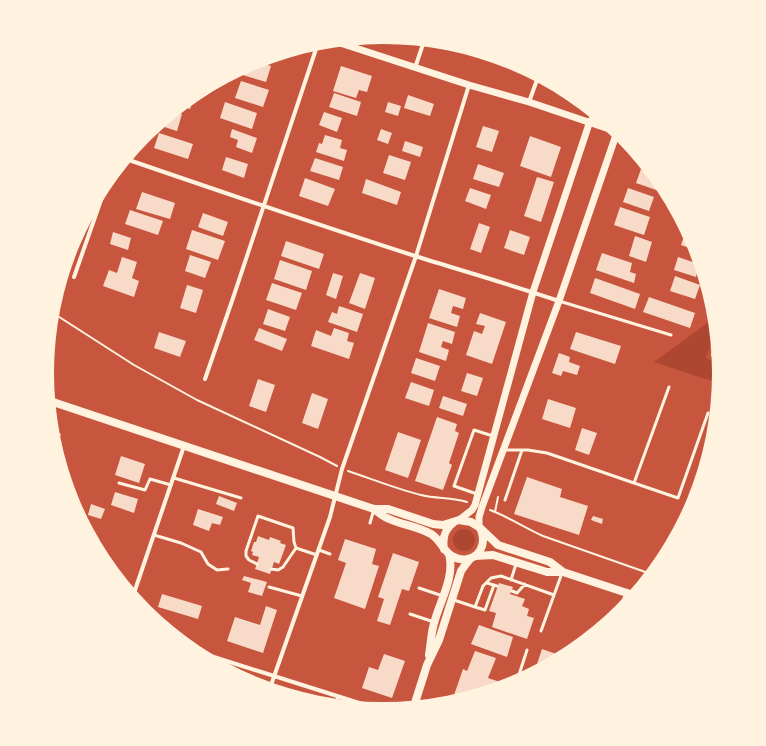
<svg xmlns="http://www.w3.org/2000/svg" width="766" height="746" font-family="'PT Serif',serif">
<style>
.green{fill:#ae4732}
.building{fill:#f7dbc8}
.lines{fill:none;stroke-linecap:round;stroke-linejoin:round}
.path{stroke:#fff3e0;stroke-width:2}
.service{stroke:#fff3e0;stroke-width:3}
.minor{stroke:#fff3e0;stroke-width:4}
.tertiary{stroke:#fff3e0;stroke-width:7}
.secondary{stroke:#fff3e0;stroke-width:8}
</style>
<rect width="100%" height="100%" fill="#c8553d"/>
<path class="green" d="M714 318 715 331 706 358 715 362 714 366 719 372 718 383 654 362Z
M453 540a11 11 0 1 1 22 0a11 11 0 1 1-22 0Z"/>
<path class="building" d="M255 62H257L271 66 266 82 236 73Z
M341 66 372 76 367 92 359 90 356 98 333 91Z
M241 81 269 90 263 107 235 98Z
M334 93 361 102 357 116 329 107Z
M195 95 190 109 181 106Z
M408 95 434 104 430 116 404 108Z
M225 102 257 113 252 129 220 118Z
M388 102 401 106 398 116 385 112Z
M174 112 182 114 177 131 158 125Z
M324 112 342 118 337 132 319 125Z
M483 126 499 131 492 152 476 147Z
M232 129 257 138 252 153 236 147 238 140 230 137Z
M381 129 392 133 388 144 377 140Z
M159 133 193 144 188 159 154 148Z
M325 135 342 140 340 148 347 150 344 161 316 152 319 143 322 144Z
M530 136 561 147 551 177 520 166Z
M405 141 423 147 420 157 402 151Z
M389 155 411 162 405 180 383 173Z
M226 157 248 164 244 178 222 170Z
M315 158 343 167 339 180 310 171Z
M478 164 504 173 499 187 473 179Z
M641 169 651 173 662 187 663 188 662 192 636 183Z
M537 177 554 182 541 222 524 216Z
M305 178 335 189 328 206 299 196Z
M366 179 401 192 397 205 362 193Z
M470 188 491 195 486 209 465 201Z
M628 188 654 197 649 211 623 202Z
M142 192 175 203 170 219 136 209Z
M620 207 650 217 644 235 614 225Z
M130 210 163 221 158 235 125 224Z
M203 213 228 222 223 236 198 227Z
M479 223 490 227 481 253 470 249Z
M192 230 225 241 218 260 186 249Z
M510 230 530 237 524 255 504 248Z
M686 230 694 245 695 250 681 245Z
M113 232 131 238 128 250 110 244Z
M635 236 652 242 646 262 629 256Z
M286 241 324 254 319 269 281 256Z
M602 253 632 263 630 272 636 274 634 283 596 270Z
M190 255 211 262 205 278 185 271Z
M122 257 137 262 132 278 139 281 134 297 103 286 109 270 117 273Z
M678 257 699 264 696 277 674 270Z
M280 260 312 271 306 290 274 279Z
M333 273 343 276 336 299 326 295Z
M360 273 375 278 365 309 349 303Z
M675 276 700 285 695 299 670 291Z
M595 278 640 294 635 309 590 293Z
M272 283 302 293 296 310 266 300Z
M187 285 203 290 196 313 180 308Z
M439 289 466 298 463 309 453 306 451 313 460 316 457 327 429 318Z
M649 297 695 313 690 328 643 312Z
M339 306 363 314 357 332 328 322 332 312 337 314Z
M268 309 290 317 285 331 263 324Z
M480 313 506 322 492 364 466 355 474 331 482 334 485 326 476 324Z
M428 323 455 332 452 344 443 341 441 347 449 350 446 361 419 352Z
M259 328 287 339 282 351 254 340Z
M334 328 349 333 347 341 354 343 349 359 311 346 316 330 331 336Z
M159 332 186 341 180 357 154 348Z
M576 332 621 346 615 364 570 349Z
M559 353 570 357 569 362 580 366 577 375 563 371 561 376 552 373Z
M416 358 440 366 435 381 411 373Z
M467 373 483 378 477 396 461 391Z
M258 379 275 385 266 412 249 406Z
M411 382 434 390 429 406 405 398Z
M312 393 328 399 318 429 302 423Z
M443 396 467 404 463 416 439 408Z
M548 399 576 408 570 428 542 419Z
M437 417 457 424 455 431 459 433 449 463 452 465 443 490 415 481Z
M582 428 597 433 589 455 575 450Z
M53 431 61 434 56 448 53 438Z
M398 432 421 440 408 478 385 470Z
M121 456 145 464 139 483 115 475Z
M527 477 562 489 560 497 588 506 579 535 514 514Z
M115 492 138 499 134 513 111 505Z
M219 496 237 503 234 511 216 504Z
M91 504 105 509 101 519 88 515Z
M198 509 223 517 220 525 212 523 209 531 193 525Z
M593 516 603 519 602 524 591 520Z
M258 536 269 540 270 537 281 541 280 543 286 545 279 564 274 562 270 574 255 569 259 557 252 555 253 552 251 551 254 542H256Z
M345 539 376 549 372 564 379 566 365 609 334 598 346 563 338 560Z
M393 553 419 562 409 591 402 589 390 625 377 621 384 599 378 597Z
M244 576 267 582 262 596 248 592 251 583 242 580Z
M499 583 513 587 510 594 525 599 522 606 529 609 527 616 534 618 527 639 492 627 496 613 489 611Z
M162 594 202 606 198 619 158 607Z
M266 606 277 610 263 653 227 641 235 617 260 625Z
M479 625 513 637 507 657 471 644Z
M542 649 562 656 544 666 537 664Z
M475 651 496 658 488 678 500 682 498 688 491 690 488 689 487 691 452 701 463 669 467 671Z
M384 654 405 661 392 698 362 688 369 667 378 670Z"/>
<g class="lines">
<path class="path" d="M53 313 134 365 197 400 320 457 337 466
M348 471C372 479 397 489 421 495 437 499 452 497 467 502
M490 510C509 517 525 528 543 536L651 574
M495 512 498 497"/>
<path class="service" d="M559 301 671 335
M504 450H528L547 453 634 483 669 387
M174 478 241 498
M119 483 145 490 150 479 171 485
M634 483 678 498 708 413
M477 494 454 486 474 430 493 436
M505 500 522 450
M370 523 374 509
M154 535 181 543 201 552 208 564 217 570 228 569
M319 550 330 554
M257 564 249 560 246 556V551L258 516 293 528 294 542 296 548 317 555
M271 569 278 570 283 567 296 548
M511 580 516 564
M487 583 497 586
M269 587 302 596
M419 588 443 596
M512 591 517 593 525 584
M454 600 475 607 483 586 491 578 501 576 554 595
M475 607 485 610 494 585
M410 614 434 622
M541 631 562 573
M517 681 527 650
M336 704 338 697"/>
<path class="minor" d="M415 68 424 41
M529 102 538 77
M590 121 593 113
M126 159C222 192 319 225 415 256 463 271 512 285 559 301
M74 277 107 183
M713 355 716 346
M205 379 232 301 318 43
M133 596 184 446
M195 651 375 708
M270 688 330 517 342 469 416 256 469 85"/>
<path class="tertiary" d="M337 42 469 85 529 102 615 131
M459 520 472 510 475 505 533 292 590 121
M479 527V517L482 507 559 301 617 132
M623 608 628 593"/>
<path class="secondary" d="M50 401 374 509H388L433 524 443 525 459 520 471 522 479 527 498 545 550 562 563 572 633 595
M374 509C378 512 382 516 387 518 401 525 417 526 431 534 440 539 443 551 452 556 471 567 489 550 481 530
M444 549C442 537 445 529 454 522
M475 556 493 555 547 572H563
M429 655C431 643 431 631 435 620 441 599 455 576 449 554
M414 706 427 665 439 640 461 571 466 564 471 558"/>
</g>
<path d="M0 0H766V746H0ZM54 373a329 329 0 1 1 658 0a329 329 0 1 1-658 0Z" fill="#fff3e0" fill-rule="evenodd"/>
</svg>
